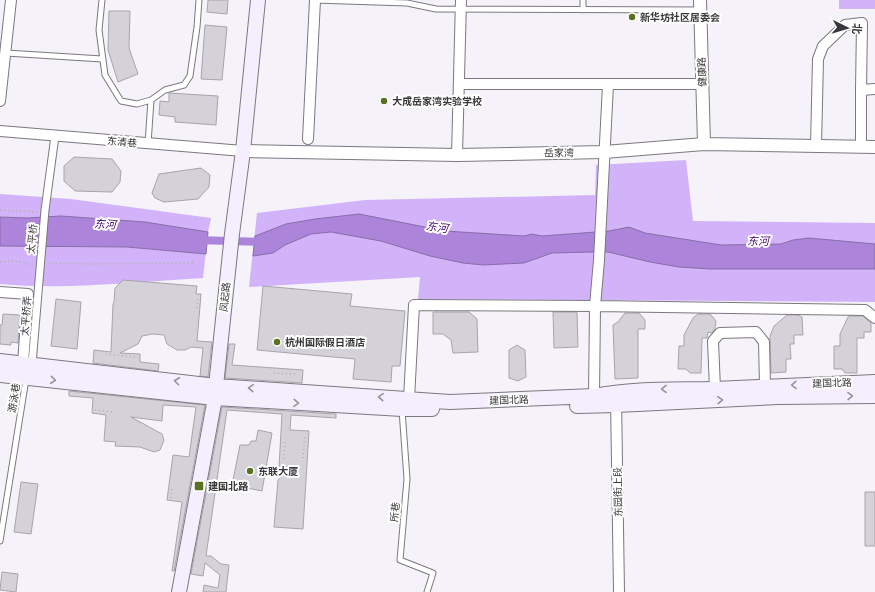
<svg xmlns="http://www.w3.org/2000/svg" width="875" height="592" font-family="Helvetica,'Noto Sans SC',sans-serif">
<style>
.green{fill:#d2b3f9}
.water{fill:#ac84d9;stroke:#896da9}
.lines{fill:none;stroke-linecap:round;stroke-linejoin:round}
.canal{stroke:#ac84d9;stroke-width:8}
.building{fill:#d4d1d8;stroke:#a7a4ab}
.service-casing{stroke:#7b787f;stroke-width:7}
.pedestrian-casing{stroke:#7b787f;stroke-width:9}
.minor-casing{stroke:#7b787f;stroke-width:12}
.tertiary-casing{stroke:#7b787f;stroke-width:14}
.secondary-casing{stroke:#7b787f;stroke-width:16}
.path{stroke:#b0aeb4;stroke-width:1.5;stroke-dasharray:1 3;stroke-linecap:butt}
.service{stroke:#fff;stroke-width:5}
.pedestrian{stroke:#fff;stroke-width:7}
.minor{stroke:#fff;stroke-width:10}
.tertiary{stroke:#fff;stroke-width:12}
.secondary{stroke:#f5eefe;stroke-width:14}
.oneway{stroke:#96929c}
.poi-dot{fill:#5a7123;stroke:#fff;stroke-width:1.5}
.labels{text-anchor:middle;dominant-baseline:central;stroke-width:4;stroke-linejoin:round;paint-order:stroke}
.poi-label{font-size:10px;font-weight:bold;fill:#38373a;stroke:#fff;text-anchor:start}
.street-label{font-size:10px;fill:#38373a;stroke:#fff}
.water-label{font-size:11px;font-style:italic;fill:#41006b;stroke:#fff}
</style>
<rect width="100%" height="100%" fill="#f5f2fa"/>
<path class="green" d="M839 0H875V9H839Z
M686 160 693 221 875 223V302L418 299 420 277 249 287 257 213 365 200 595 195 596 165Z
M0 194 71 199 211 218 208 232 203 278C135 282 67 290 0 284Z"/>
<path class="water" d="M359 214 445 231 524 236 532 234 542 236 609 231 629 227 645 233 721 245 781 244 793 240 809 238 875 244V269H710L679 267 650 262 608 252H593L552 253 524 263 483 265 463 263 430 256 381 241 331 232 311 234 285 245 273 253 253 256 255 236 286 224 315 219Z
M61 216 145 222 208 232 206 254 127 247 0 246V217L27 218Z"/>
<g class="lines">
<path class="canal" d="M196 240 265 242"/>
</g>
<path class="building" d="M208 0H228L227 14 207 12Z
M109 11H130L129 48 138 74 118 82 108 50Z
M205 25 227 27 222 80 201 79Z
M169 93 218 96 216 125 175 122V117L159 115 160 101 169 102Z
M74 157 112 159 121 171 120 182 112 192 75 191 64 181V166Z
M201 168 210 175 209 187 198 199 164 202 155 198 152 193 159 174Z
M123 280 197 286 196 294H201L197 341 212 342 208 377 200 376 203 348 191 347 185 350H177L167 344 164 335 152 334 142 336 138 344 120 353 140 354V362L159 364 158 371 93 363 94 350 111 352 113 304 114 302 115 288Z
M263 286 352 294 350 306 405 311 400 366H392L391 382 353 379 355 359 257 350Z
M56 299 81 302 77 349 51 346Z
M433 312H469L477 319 478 352 453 353 451 340 443 334H433Z
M553 312H577L578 347 554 348Z
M625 313H639L645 320V329H638V378L615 379 613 325 618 322Z
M3 314 20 315 18 343 11 342V345L0 344V325H2Z
M698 314H710L716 321 715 328 712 333 708 332 707 338H702L701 373H690L686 369H678L679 346H684V335L693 318Z
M787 315H797L802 317 803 335H794V344H790L791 359H786V372L771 373 770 336 774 326Z
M850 316H863L871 323V332H864V338H857V373H845L842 369H834V346H840V334L848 317Z
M229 344H235L232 365 303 370 302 383 225 378Z
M517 345 525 350 526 377 518 381 509 378V350Z
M69 391 205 405 174 571H172L182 502 167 500 173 455 189 457 196 407 163 405 162 421 131 417 162 434 164 440 160 450 154 452 140 447 115 446 116 442 104 441 106 415 92 413 93 398 69 396Z
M222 407 336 414V418L291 415 290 430 309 431 303 529 274 527 278 480 289 467H279L282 414 227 410 206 556H211L221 564 229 565 226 592H203L204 585 218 588 220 575 205 563 203 576 191 574Z
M258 430 272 433 262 491 232 485 240 445H249L251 441H256Z
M21 482 38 484 31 534 14 532Z
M865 492H875V546H865Z
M2 572 18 574 16 592 0 590Z"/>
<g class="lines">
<defs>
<path id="service" d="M102 0 99 30 105 75 121 101 137 104 151 100 165 90 184 85 190 76 197 27 199 0
M314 0 407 3 436 9 700 10
M583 10V0
M6 53 102 59
M148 144 151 100
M402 410 407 479 400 560 433 573 427 592
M0 541 26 379"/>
<path id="pedestrian" d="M32 364 45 210 55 136"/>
<path id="minor" d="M459 84H702
M861 90 875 89
M0 101 11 0
M0 131 243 151
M308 139 315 0
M816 146 818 59 823 46 845 25 862 23 861 90V147
M457 155 461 0
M0 292 28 294 23 363
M715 389 713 341 720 333 756 332 764 342 765 386
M594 396 595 306 599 260 608 85
M616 398 619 592
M409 399 414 305 595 306 865 310 875 318"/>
<path id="tertiary" d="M700 0 704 144
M243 151 457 155 604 152 704 144 875 147"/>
<path id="secondary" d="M0 361 216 386 450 402 594 396C634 388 674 390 714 389 768 387 822 384 875 382
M0 375 215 398 402 409H432
M577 406 617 405 778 397 875 396
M179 592 215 398 216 386 232 234 243 151 258 0"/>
</defs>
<use href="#service" class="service-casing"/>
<use href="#pedestrian" class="pedestrian-casing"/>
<use href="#minor" class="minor-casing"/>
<use href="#tertiary" class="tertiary-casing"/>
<use href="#secondary" class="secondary-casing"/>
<path class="path" d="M0 210 37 212
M0 262 13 261 34 265
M48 264 51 263 85 264 193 263
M197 308 198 297
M106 354 135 357
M274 373 295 374
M95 410 112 412
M303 458 305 434
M284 459 285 442
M171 498 172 489"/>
<use href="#service" class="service"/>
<use href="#pedestrian" class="pedestrian"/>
<use href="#minor" class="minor"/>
<use href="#tertiary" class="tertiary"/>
<use href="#secondary" class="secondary"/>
</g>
<defs><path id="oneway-chevron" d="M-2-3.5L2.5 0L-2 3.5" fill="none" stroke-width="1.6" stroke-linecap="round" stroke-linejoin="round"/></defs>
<g class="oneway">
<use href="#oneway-chevron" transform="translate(53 380) rotate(6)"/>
<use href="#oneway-chevron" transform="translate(177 381) rotate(-173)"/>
<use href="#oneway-chevron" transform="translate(794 385) rotate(178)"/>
<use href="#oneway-chevron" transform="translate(251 388) rotate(-176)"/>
<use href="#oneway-chevron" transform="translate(664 389) rotate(179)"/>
<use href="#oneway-chevron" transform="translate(850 396) rotate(-1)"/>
<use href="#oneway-chevron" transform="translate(381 397) rotate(-176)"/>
<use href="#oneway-chevron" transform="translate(720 400) rotate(-3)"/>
<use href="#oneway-chevron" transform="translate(296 403) rotate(3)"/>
</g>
<g class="poi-dot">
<circle cx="632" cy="17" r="4"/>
<circle cx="384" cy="101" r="4"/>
<circle cx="277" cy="342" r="4"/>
<circle cx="250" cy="471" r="4"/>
<rect x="194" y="481" width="10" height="10" rx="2"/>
</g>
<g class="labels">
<g class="poi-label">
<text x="640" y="17">新华坊社区居委会</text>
<text x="392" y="101">大成岳家湾实验学校</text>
<text x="285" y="342">杭州国际假日酒店</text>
<text x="258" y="471">东联大厦</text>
<text x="208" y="486">建国北路</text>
</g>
<g class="street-label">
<text transform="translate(702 72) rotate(-92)">健康路</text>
<text transform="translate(122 142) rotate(5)">东清巷</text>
<text transform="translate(559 153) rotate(-1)">岳家湾</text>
<text transform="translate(32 239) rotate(-85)">太平桥</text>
<text transform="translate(225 297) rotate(-84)">凤起路</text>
<text transform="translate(26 316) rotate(-86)">太平桥弄</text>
<text transform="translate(832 383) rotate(-2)">建国北路</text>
<text transform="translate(14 398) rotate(-81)">游泳巷</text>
<text transform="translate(509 400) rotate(-2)">建国北路</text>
<text transform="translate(618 492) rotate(-91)">东园街上段</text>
<text transform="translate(395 512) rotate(-85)">所巷</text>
</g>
<g class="water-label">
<text transform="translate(105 224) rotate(3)">东河</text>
<text transform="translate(437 227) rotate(8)">东河</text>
<text x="758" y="241">东河</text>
</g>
</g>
<g transform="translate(847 28) rotate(95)" stroke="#ffffff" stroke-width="3" paint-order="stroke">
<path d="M0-3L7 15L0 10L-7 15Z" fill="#38373a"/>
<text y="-6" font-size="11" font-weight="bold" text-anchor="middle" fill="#38373a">北</text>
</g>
</svg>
